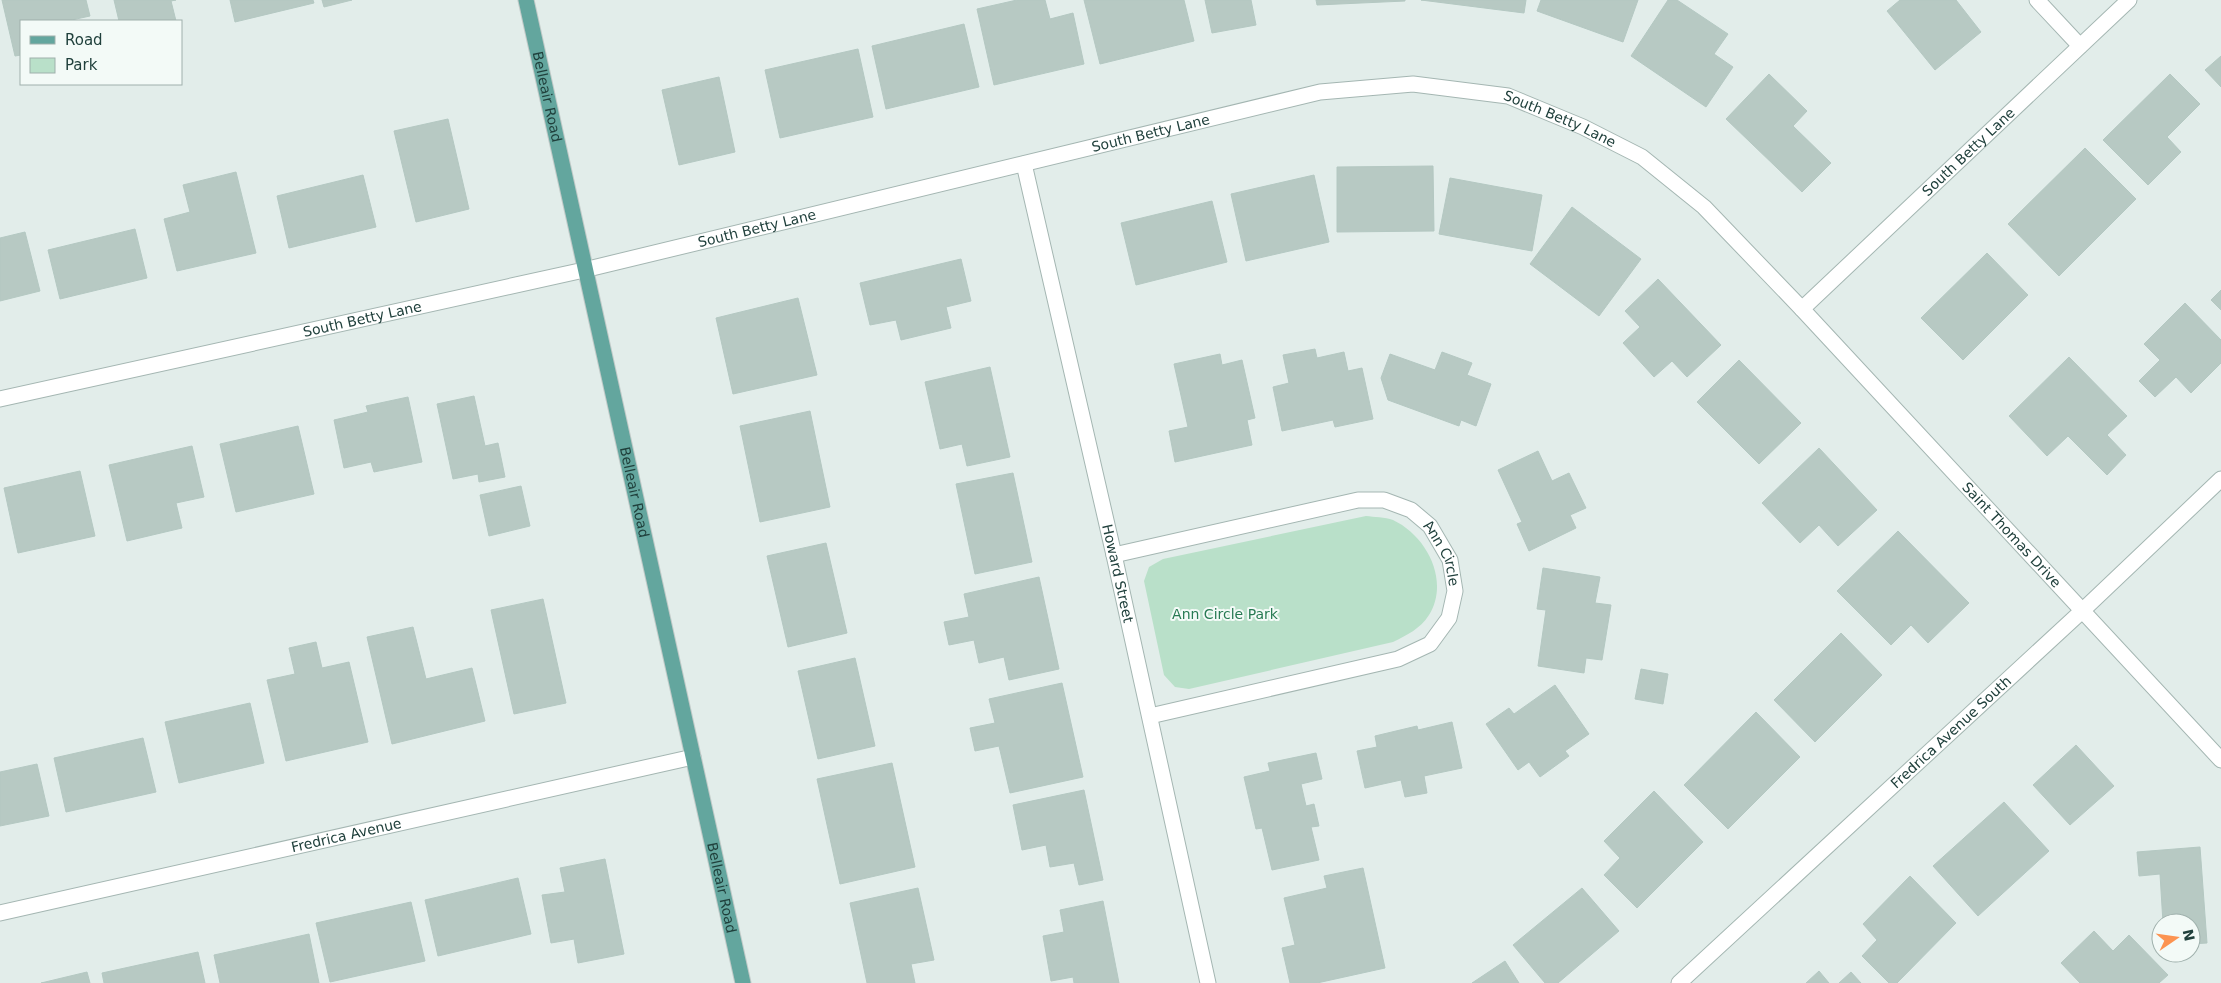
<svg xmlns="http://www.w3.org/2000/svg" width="2221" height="983" font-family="'DejaVu Sans',sans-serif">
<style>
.green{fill:#b9e0c9}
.building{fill:#b7c9c3;stroke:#b4c8c2}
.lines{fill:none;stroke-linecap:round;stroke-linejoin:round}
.minor-casing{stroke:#a4b6b2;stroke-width:17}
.major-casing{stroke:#c1cac8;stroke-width:17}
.minor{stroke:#fff;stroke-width:15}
.major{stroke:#63a69e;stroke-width:15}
.labels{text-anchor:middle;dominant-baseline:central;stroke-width:4;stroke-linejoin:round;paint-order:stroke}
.street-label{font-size:14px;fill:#20403c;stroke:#f3faf7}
.park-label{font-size:14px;fill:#277a53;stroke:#f3faf7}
</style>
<rect width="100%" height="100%" fill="#e2edea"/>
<path class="green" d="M1366 516C1374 517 1385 517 1393 520 1427 536 1450 581 1429 615 1420 629 1407 635 1393 642L1189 689 1175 687 1164 675 1144 581 1149 567 1163 559Z"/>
<path class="building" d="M2 0H86L90 16 67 21H21V55L15 56Z
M114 0H176L171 1 176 21H119Z
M230 0H313L314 3 235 22Z
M322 0H352L324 7Z
M1017 0H1045L1050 19 1073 13 1084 64 994 85 977 9Z
M1084 0H1184L1194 41 1100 64Z
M1205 0H1251L1256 25 1212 33Z
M1316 0H1405V1L1317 5Z
M1421 0H1526L1524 13Z
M1541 0H1638L1623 42 1537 11Z
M1668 0H1677L1728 34 1714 54 1733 67 1706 107 1631 56Z
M1900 0H1956L1981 32 1935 70 1887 11Z
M964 24 979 87 886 109 872 46Z
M858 49 873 117 780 138 765 70Z
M2221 56V87L2205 70Z
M1769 74 1807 111 1793 126 1831 163 1802 192 1726 119Z
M2170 74 2200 104 2167 137 2181 152 2148 185 2103 140Z
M719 77 735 152 679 165 662 90Z
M448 119 469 209 416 222 394 131Z
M2085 148 2136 199 2059 276 2008 224Z
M1433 166 1434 231 1337 232V167Z
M236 172 256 253 177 271 164 219 190 212 183 185Z
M363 175 376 227 289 248 277 196Z
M1314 175 1329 242 1246 261 1231 194Z
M1450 178 1542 195 1532 251 1439 234Z
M1212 201 1227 262 1136 285 1121 223Z
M1572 207 1641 259 1599 316 1530 264Z
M135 229 147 278 60 299 48 250Z
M25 232 40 291 0 301V238Z
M1987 253 2028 295 1963 360 1921 318Z
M961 259 971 301 946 307 951 328 901 340 896 320 870 325 860 283Z
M1658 279 1721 345 1687 377 1672 361 1654 377 1623 343 1640 327 1625 311Z
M2221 290V310L2211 300Z
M798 298 817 375 733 394 716 318Z
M2185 303 2221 340V363L2191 393 2176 377 2155 397 2139 381 2160 360 2144 344Z
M1315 349 1317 358 1344 352 1348 371 1362 368 1373 419 1335 427 1333 420 1282 431 1273 387 1289 383 1283 355Z
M1442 352 1472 363 1467 375 1491 384 1476 426 1461 420 1459 426 1388 400 1381 378 1390 354 1435 370Z
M1220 354 1222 365 1242 360 1255 418 1247 420 1252 445 1175 462 1169 431 1188 427 1174 364Z
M2069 357 2127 416 2107 435 2126 455 2107 475 2068 436 2047 456 2009 416Z
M1739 360 1801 423 1759 464 1697 402Z
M990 367 1010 457 967 466 962 444 940 449 925 382Z
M474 396 485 446 498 443 505 477 479 482 478 474 453 479 437 404Z
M408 397 422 462 374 472 371 462 344 468 334 420 368 412 366 406Z
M810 411 830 507 760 522 740 426Z
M298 426 314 494 236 512 220 444Z
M192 446 204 497 176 503 182 528 127 541 109 465Z
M1819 448 1877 510 1838 546 1819 525 1800 543 1762 503Z
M1538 451 1552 481 1569 473 1586 508 1570 515 1576 528 1529 551 1517 524 1522 522 1498 470Z
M80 471 95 536 18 553 4 488Z
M1013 473 1032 562 975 574 956 484Z
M521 486 530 526 489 536 480 495Z
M1898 531 1969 603 1928 643 1911 625 1891 645 1837 591Z
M826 543 847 633 788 647 767 556Z
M1543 568 1600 577 1595 603 1611 605 1602 660 1586 658 1584 673 1538 666 1546 610 1537 609Z
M1039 577 1059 669 1009 680 1004 657 979 663 974 640 949 645 944 622 969 617 964 594Z
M543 599 566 703 514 714 491 610Z
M413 627 426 679 472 668 485 721 392 744 367 637Z
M1841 633 1882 675 1815 742 1774 700Z
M316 642 322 668 349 662 368 742 286 761 267 680 295 674 289 648Z
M855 658 875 746 818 759 798 671Z
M1641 669 1668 674 1663 704 1635 699Z
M1062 683 1083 777 1010 793 999 746 975 751 970 728 995 723 989 699Z
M1555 685 1589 734 1565 751 1569 756 1540 777 1529 762 1518 770 1486 724 1509 708 1514 714Z
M250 703 264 763 179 783 165 722Z
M1756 712 1800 757 1728 829 1684 785Z
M1452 722 1462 768 1424 776 1427 793 1405 797 1401 780 1365 788 1357 751 1377 747 1375 736 1417 726 1418 730Z
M143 738 156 792 66 812 54 758Z
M2076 745 2114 786 2070 825 2033 785Z
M1316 753 1322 779 1301 784 1306 806 1314 804 1319 826 1311 827 1319 860 1272 870 1262 828 1256 829 1244 777 1270 771 1268 763Z
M892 763 915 867 840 884 817 779Z
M37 764 49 816 0 826V772Z
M1084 790 1103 880 1079 885 1074 863 1050 867 1046 845 1022 850 1013 805Z
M1654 791 1703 842 1637 908 1604 875 1620 858 1604 841Z
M2004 802 2049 851 1978 916 1933 866Z
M2200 847 2207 943 2191 944V923H2163L2160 874 2139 876 2137 852Z
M605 859 624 954 578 963 574 939 551 943 542 895 565 892 560 868Z
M1363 868 1385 968 1317 983H1290L1282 948 1295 945 1284 898 1327 888 1324 876Z
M1910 876 1956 923 1897 983H1889L1862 956 1877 940 1863 924Z
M518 878 531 934 438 956 425 900Z
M918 888 934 960 911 964 915 983H867L850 903Z
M1582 888 1619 931 1558 983H1545L1513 945Z
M1103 901 1119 983H1074L1073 977 1051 981 1043 936 1064 932 1060 910Z
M411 902 425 961 330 982 316 923Z
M2094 931 2113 951 2129 935 2168 975 2159 983H2080L2061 963Z
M309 934 319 983H220L214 955Z
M198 952 205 983H104L102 973Z
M1505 961 1519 983H1472Z
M1819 971 1829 983H1806Z
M87 972 90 983H41Z
M1851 972 1861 983H1839Z"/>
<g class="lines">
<defs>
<g id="minor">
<path d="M2037 0 2080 46"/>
<path id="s1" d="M1024 164 1114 555 1208 983"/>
<path id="s2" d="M1802 309 2129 0"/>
<path id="s3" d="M0 399 584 270 1320 92 1413 84 1508 96 1583 127 1642 157 1704 207 1802 309 2221 760"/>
<path id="s4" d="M1114 555 1358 500H1384L1411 510 1430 526 1450 560 1455 591 1449 618 1430 644 1398 659 1150 716"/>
<path id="s5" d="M0 913 693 757"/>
<path id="s6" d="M1679 983 2082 611 2221 479"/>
</g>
<g id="major">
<path id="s7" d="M526 0 743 983"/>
</g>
</defs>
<use href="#minor" class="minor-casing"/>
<use href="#major" class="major-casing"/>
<use href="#minor" class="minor"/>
<use href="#major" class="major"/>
</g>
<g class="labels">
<g class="street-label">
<text stroke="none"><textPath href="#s7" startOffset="99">Belleair Road</textPath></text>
<text stroke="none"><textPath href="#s3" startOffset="1601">South Betty Lane</textPath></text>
<text stroke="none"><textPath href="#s3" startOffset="1181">South Betty Lane</textPath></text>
<text stroke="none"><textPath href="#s2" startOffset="229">South Betty Lane</textPath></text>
<text stroke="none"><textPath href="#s3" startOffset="776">South Betty Lane</textPath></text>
<text stroke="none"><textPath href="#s3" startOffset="371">South Betty Lane</textPath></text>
<text stroke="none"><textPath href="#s7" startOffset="504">Belleair Road</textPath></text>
<text stroke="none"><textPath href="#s3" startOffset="2221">Saint Thomas Drive</textPath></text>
<text stroke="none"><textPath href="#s4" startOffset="360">Ann Circle</textPath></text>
<text stroke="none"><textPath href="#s1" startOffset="420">Howard Street</textPath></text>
<text stroke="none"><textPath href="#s6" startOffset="370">Fredrica Avenue South</textPath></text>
<text stroke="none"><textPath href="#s5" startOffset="355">Fredrica Avenue</textPath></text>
<text stroke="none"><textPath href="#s7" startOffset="909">Belleair Road</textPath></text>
</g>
<g class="park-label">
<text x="1225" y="614">Ann Circle Park</text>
</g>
</g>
<rect x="20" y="20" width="162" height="65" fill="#f3faf7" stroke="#9fb0ac"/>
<rect x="30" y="36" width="25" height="8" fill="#63a69e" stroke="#9fb0ac"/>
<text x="65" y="45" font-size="15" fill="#20403c">Road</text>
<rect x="30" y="58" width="25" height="15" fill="#b9e0c9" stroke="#9fb0ac"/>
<text x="65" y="70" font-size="15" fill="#20403c">Park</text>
<g transform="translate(2176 938) rotate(77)"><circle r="24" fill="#f3faf7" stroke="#9fb0ac"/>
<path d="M0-4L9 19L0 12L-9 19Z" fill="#fc9351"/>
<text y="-8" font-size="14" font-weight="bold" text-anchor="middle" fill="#20403c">N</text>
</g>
</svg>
